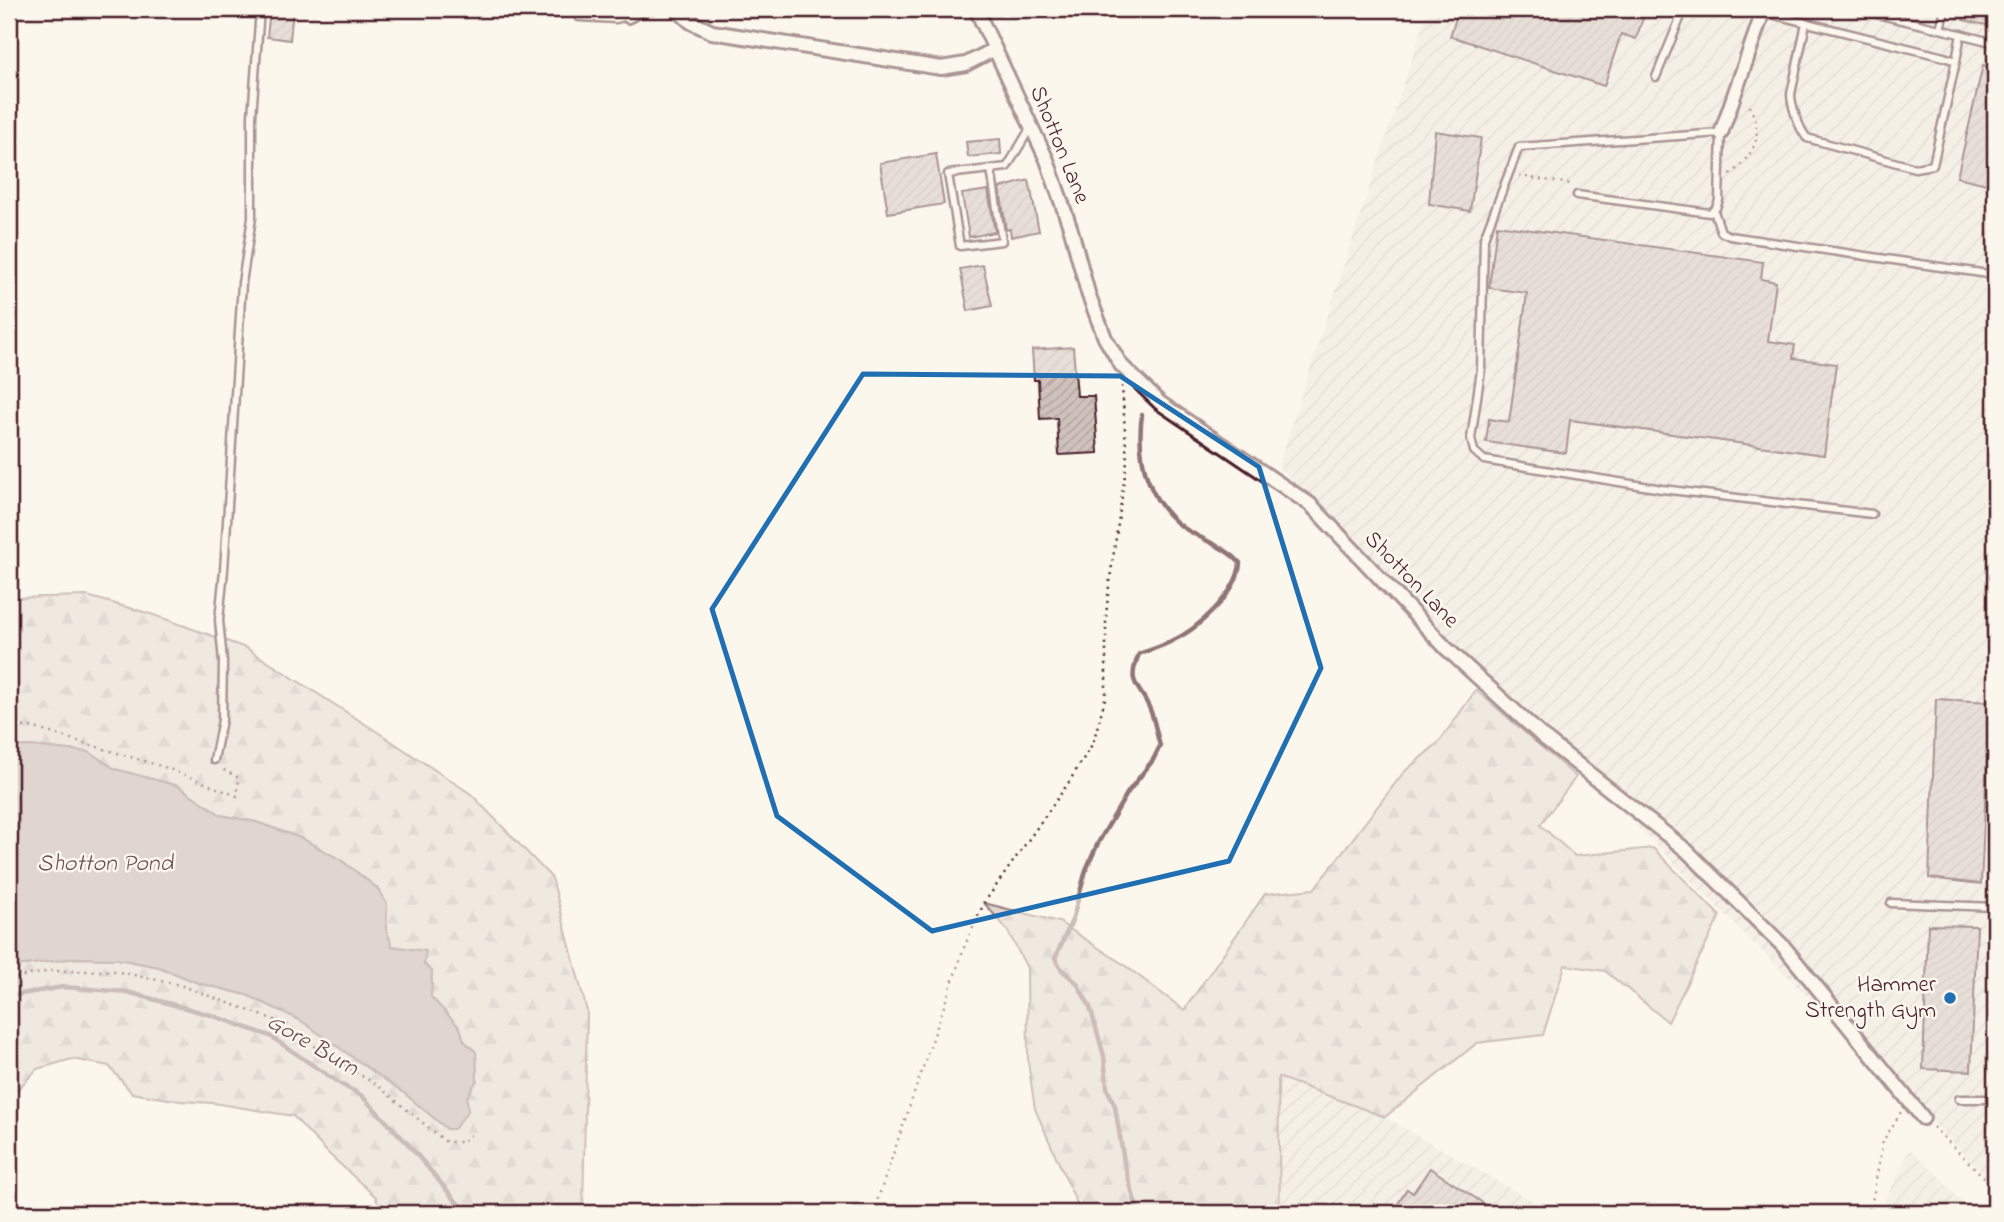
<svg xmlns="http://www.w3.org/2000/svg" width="2004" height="1222" font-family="'Indie Flower',sans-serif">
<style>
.industrial{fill:url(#industrial-furrows)}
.forest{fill:url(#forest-firs);stroke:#967b7e;stroke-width:2}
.water{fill:#bfadaa;stroke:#907477;stroke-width:2}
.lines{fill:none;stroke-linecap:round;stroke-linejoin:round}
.stream{stroke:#907477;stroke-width:4.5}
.building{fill:url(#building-hatch);stroke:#4a1f2b;stroke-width:2}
.service-casing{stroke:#4a1f2b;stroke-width:11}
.minor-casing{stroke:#4a1f2b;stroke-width:18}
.path{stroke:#4a1f2b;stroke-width:2.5;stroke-dasharray:2 5;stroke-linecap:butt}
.service{stroke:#fbf7ec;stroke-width:6}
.minor{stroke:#fbf7ec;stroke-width:12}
.marked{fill:none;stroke:#1f6fb2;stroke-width:5;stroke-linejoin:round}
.poi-dot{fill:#1f6fb2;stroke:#fbf7ec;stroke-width:2.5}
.labels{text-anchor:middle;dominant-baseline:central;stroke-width:5;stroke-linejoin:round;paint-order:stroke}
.street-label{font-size:23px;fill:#4a1f2b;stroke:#fbf7ec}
.poi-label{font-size:23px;fill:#4a1f2b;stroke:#fbf7ec;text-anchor:end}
.water-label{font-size:24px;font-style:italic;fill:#6d4a51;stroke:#fbf7ec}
</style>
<defs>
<pattern id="industrial-furrows" width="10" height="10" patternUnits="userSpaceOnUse" patternTransform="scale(1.75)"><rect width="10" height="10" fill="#eee7de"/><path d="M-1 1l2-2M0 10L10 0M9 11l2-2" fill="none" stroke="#cec6bf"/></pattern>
<pattern id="forest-firs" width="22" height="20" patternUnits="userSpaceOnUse" patternTransform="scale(1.75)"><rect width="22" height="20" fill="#e2d7d0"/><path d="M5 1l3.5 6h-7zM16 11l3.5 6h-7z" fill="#c3b8b3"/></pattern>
<pattern id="building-hatch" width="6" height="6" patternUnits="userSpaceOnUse" patternTransform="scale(1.75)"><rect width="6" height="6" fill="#cfc2bc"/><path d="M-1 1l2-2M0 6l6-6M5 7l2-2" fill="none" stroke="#b3a6a2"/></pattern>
</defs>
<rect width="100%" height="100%" fill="#fbf7ec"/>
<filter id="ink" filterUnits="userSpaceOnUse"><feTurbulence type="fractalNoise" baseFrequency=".0143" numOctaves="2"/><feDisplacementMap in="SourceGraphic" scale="14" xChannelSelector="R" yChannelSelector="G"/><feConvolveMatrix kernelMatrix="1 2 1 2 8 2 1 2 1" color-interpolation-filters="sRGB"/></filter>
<g filter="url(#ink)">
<path class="industrial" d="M1428 9H1995V1185L1278 466Z
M1278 1077 1385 1117 1553 1213H1280Z
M1910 1149 1936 1173 1971 1213H1879Z"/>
<path class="forest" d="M87 596 151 614 246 648 379 733 471 794 552 878 587 1011 583 1213H380L376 1197 330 1155 293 1116 213 1103 180 1101 132 1093 109 1066 72 1059 37 1069 9 1099V967L76 958 118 959 159 967 198 983 247 995 300 1020 404 1093 447 1129 477 1080 476 1052 464 1041 460 1028 431 997 432 972 412 951 392 946 386 929 387 904 377 888 341 860 301 838 256 822 221 815 178 786 115 769 89 752 30 746 9 747V598Z
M1476 690 1576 777 1540 825 1575 856 1653 848 1720 916 1668 1022 1605 971 1565 965 1543 1035 1477 1043 1385 1117 1278 1077 1280 1213H1081L1035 1109 1028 1062 1027 968 1006 928 984 903 1059 922 1123 964 1184 1010 1265 894 1314 889 1404 772 1439 742Z"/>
<path class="water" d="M30 746 89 752 115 769 178 786 221 815 256 822 301 838 341 860 377 888 387 904 386 929 392 946 426 951 424 965 432 971 431 997 460 1028 464 1041 476 1052 477 1080 467 1097 468 1111 454 1129H447L404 1093 300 1020 247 995 198 983 159 967 118 959 76 958 9 967V747Z"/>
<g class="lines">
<path class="stream" d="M9 996 63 987 127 992 211 1015 270 1036 339 1083 362 1096 408 1144 466 1213
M1138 1213 1124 1162 1115 1106 1107 1088 1104 1056 1090 1007 1077 983 1061 969 1055 958 1073 918 1086 870 1098 843 1128 792 1153 760 1160 746C1157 735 1155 723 1151 712 1141 684 1125 687 1139 654 1150 650 1160 647 1170 642 1197 630 1238 593 1240 563 1226 547 1202 540 1184 528 1148 503 1136 457 1142 415"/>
</g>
<path class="building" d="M270 9H293L290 40 267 37Z
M1459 9H1646L1636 39 1621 34 1604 86 1450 36Z
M1965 9H1995V27L1963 20Z
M1983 65 1995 68V186L1957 177Z
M1435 131 1481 138 1470 211 1429 204Z
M1000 139 1001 154 968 157 966 142Z
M936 154 944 204 888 213 880 163Z
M1029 180 1039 231 1011 237 1010 229 1006 230 1000 188Z
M988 190 995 232 969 237 962 194Z
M1497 225 1763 262 1761 279 1776 282 1768 341 1795 345 1793 358 1836 364 1824 455 1570 420 1566 453 1486 442 1489 419 1509 422 1527 293 1489 288Z
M983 265 992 306 968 311 960 269Z
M1073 347 1077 396H1094L1098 453 1059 455 1057 418 1040 419 1038 380H1034L1032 350Z
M1936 699 1990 702 1981 884 1929 878Z
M1928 925 1977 926 1971 1071 1923 1069Z
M1430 1168 1498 1213H1405L1396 1207 1407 1189 1413 1193Z"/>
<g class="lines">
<defs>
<path id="service" d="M1855 9 1940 29
M1945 9 1940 29 1995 43
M1763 12 1944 57 1956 61 1933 165 1915 168 1807 138C1799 129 1791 105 1791 94L1806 23
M579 17 616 19 628 16
M1956 61 1961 34
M1656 77 1684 9
M991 169 1002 241 960 246 948 174 1007 167 1031 127
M1577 195 1710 213 1716 208 1719 200 1721 133 1519 147 1484 238 1481 370 1471 439 1474 451 1484 460 1662 489 1872 514
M1714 211 1721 232 1730 236 1995 275
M214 760 222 720 223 661 219 620 224 570 242 283 252 218V116L260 9
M1891 903 1995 907
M1959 1099H1995"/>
<path id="minor" d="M676 9 691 22 712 32 941 68 966 64 995 49
M976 9 1047 160 1071 230 1088 293 1105 338 1121 365 1160 403 1311 505 1446 648 1543 737 1686 850 1784 947 1923 1118
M628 16 641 9
M1721 133 1764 9"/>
</defs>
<use href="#service" class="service-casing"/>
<use href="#minor" class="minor-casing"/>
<path class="path" d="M1730 174C1736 171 1738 168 1742 163 1761 144 1760 126 1748 103
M1519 176 1571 184
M9 726 31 727 167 768 237 796 239 778 222 769
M9 979 51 971H115L180 985 288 1025 323 1053 377 1085 446 1142H462L473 1133
M1933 1127 1992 1185 1995 1193
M873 1213 965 945 984 903 1067 785 1093 743 1106 695V616L1109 586 1127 461 1122 386
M1870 1213 1883 1141 1901 1112"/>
<use href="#service" class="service"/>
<use href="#minor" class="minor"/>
</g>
</g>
<path d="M0 0H2004V1222H0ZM863 374 1120 376 1259 467 1321 668 1229 861 932 931 777 816 712 609Z" fill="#fbf7ec" fill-opacity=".55" fill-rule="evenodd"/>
<path class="marked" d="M863 374 1120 376 1259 467 1321 668 1229 861 932 931 777 816 712 609Z"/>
<circle class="poi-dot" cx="1950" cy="998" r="7"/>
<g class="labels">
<g class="street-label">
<text transform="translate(1059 145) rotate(68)">Shotton Lane</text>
<text transform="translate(1411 580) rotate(46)">Shotton Lane</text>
</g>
<g class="poi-label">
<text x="1936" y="985">Hammer<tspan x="1936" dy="26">Strength Gym</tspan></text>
</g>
<g class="water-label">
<text x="105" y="864">Shotton Pond</text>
<text transform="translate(312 1046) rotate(30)">Gore Burn</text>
</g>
</g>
<rect width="2004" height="1222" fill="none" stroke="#fbf7ec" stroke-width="35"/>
<rect x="18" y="18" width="1969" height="1187" fill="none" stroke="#4a1f2b" stroke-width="2.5" filter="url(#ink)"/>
</svg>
